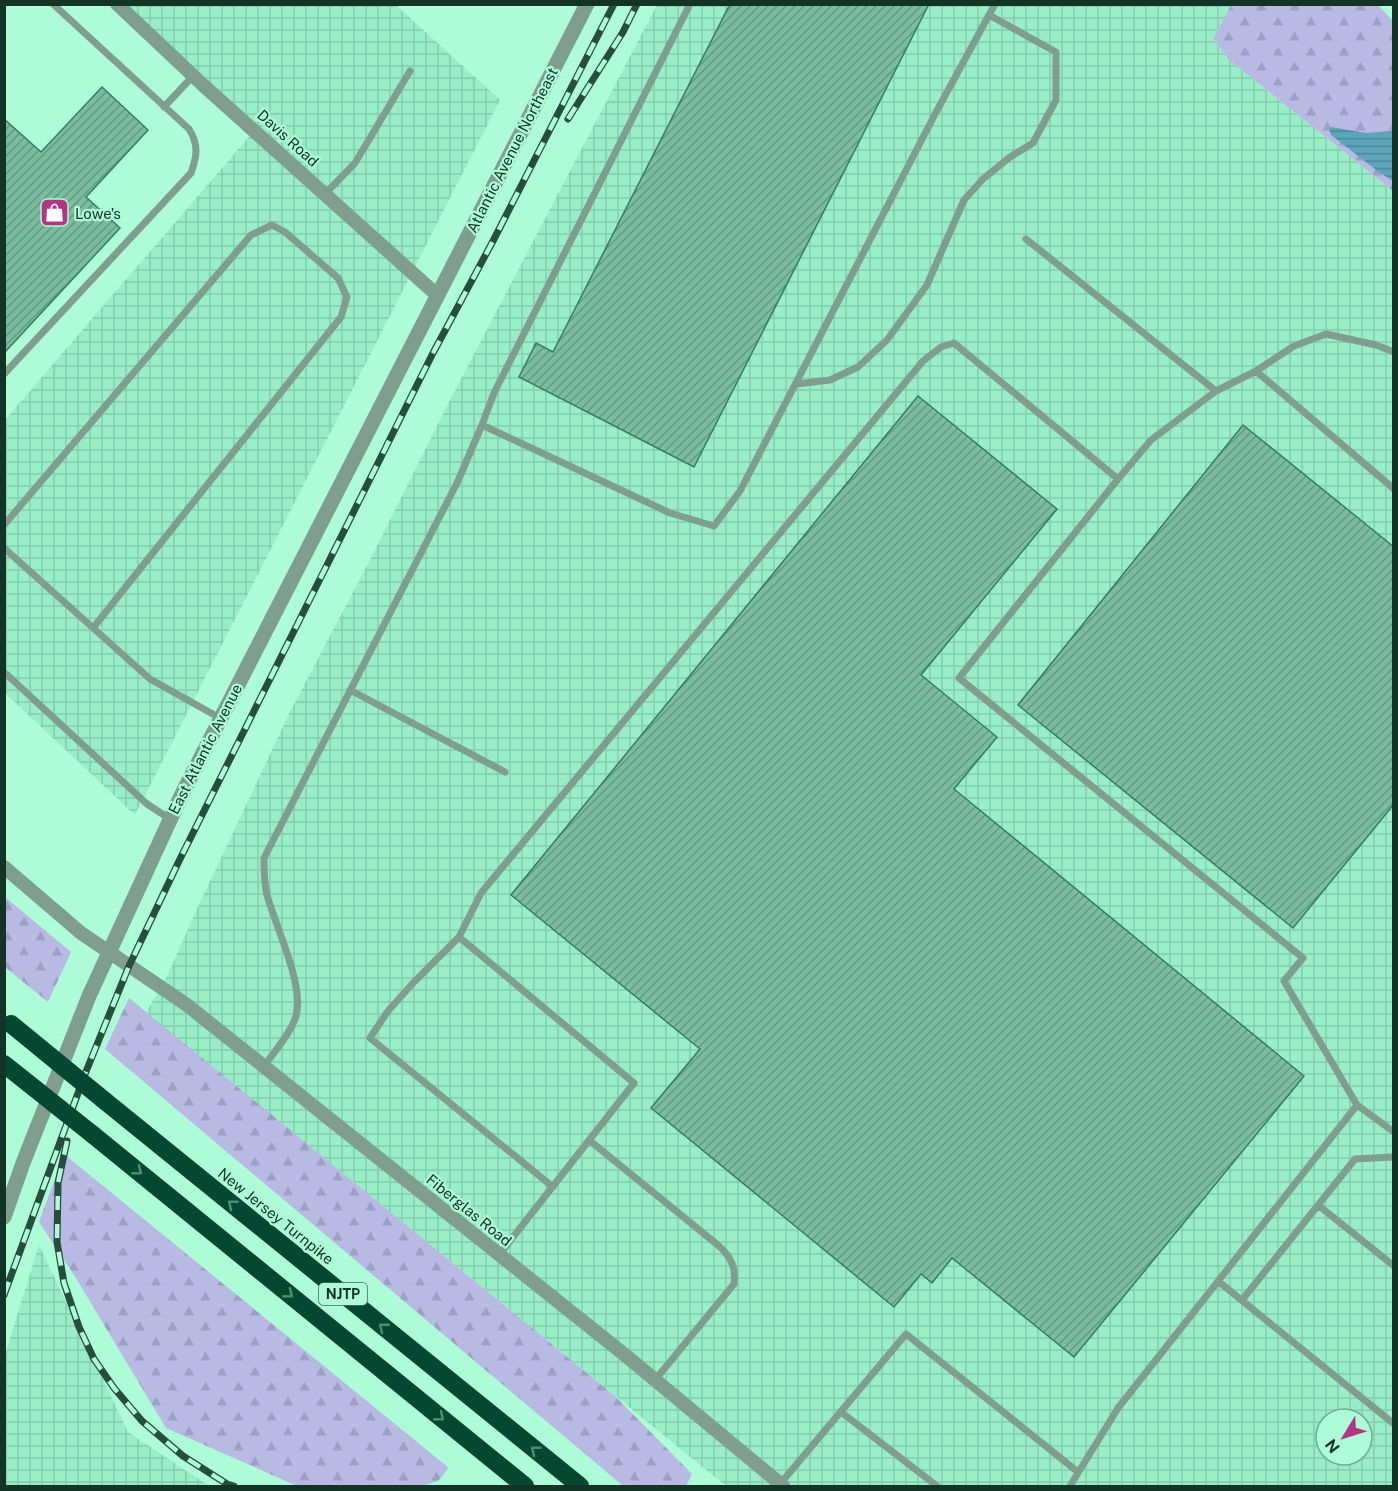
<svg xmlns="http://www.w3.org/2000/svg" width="1398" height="1491" font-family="'Public Sans',sans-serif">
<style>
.industrial{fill:url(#industrial-grid);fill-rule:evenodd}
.forest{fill:url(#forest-firs)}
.water{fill:url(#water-rules)}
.building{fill:url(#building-hatch);stroke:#307f60;stroke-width:1.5}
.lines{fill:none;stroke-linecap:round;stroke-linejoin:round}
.service{stroke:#7f9e8f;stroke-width:7}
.minor{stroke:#7f9e8f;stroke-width:14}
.tertiary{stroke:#7f9e8f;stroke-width:15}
.motorway{stroke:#054832;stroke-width:18}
.rail-casing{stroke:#274d3d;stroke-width:7}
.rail{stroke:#adfbd7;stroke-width:4.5;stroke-dasharray:14;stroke-linecap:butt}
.motorway-bridge{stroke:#054832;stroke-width:18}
.oneway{stroke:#489074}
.labels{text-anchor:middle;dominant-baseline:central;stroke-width:4.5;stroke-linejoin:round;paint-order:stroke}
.shield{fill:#adfbd7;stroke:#416f5b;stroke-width:1.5}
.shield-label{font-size:14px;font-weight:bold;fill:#133326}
.street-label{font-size:15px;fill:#133326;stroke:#adfbd7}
.poi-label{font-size:15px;fill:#133326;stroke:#adfbd7;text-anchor:start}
</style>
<defs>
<pattern id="industrial-grid" width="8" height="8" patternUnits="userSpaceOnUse" patternTransform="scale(1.5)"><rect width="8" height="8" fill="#99eec8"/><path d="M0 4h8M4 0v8" fill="none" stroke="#83cdac"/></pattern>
<pattern id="forest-firs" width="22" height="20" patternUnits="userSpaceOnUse" patternTransform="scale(1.5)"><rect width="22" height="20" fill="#b9bae3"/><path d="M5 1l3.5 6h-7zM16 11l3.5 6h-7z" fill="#9ea0c3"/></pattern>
<pattern id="water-rules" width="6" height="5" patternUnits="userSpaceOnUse" patternTransform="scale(1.5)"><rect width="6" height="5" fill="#5ea4bd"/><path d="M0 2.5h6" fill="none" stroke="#4c8699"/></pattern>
<pattern id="building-hatch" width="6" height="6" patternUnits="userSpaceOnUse" patternTransform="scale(1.5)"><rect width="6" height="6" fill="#7cbd9f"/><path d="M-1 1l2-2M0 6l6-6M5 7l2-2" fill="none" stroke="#649a81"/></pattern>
</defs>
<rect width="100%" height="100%" fill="#adfbd7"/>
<path class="industrial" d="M119 5H396L500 100 135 815 5 693V420L254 131Z
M657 5H1231L1213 39 1229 60 1393 191V1486H726L146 1013 168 974 196 911 290 712 371 558 448 404ZM1326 1419H1362V1455H1326Z
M39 1245 128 1432 209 1486H5V1355Z"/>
<path class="forest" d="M1231 5H1378L1393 21V191L1229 60 1213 39Z
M5 897 71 952 48 1002 5 967Z
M129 998 615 1396 692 1474 686 1486H623L105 1049Z
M64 1154 449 1468 438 1481 422 1486H297L166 1428 74 1275 39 1222Z"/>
<path class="water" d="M1331 127 1366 133 1393 131V181L1380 173 1331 135 1329 129Z"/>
<path class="building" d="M730 4H929L694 467 519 377 536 343 553 352Z
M102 87 148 130 86 197 120 228 4 353V119L41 152Z
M918 396 1057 509 921 675 997 737 954 789 1304 1076 1074 1357 952 1258 932 1283 921 1274 894 1307 651 1108 700 1049 511 895Z
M1243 425 1394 547V804L1293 928 1018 705Z"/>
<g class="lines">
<path class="service" d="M164 107 193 76
M325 194 355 163 410 71
M1026 239 1216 391 1256 371 1394 489
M1256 371 1294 346 1326 334 1376 345 1394 352
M4 374 191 173C197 156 199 145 189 129L53 4
M796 384 830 380 858 367 887 340 927 285 964 200 983 179 1010 157 1033 143 1056 100V52L989 15
M482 425 670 513 714 526 740 491 934 116 995 4
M1118 479 959 678 1303 958 1284 981 1357 1105
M4 525 251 235 272 225 285 232 338 278 347 297 341 317 93 628
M4 548 150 679 220 718
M4 672 147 804 170 819
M350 690 505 772
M459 937 414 982 388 1011 370 1038 553 1187
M264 1066C274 1053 292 1031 296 1016 305 986 275 925 267 895 264 883 264 870 264 858L457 483 482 425 494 393 690 4
M589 1140 719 1246C731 1257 736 1267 734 1284L655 1380
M1318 1205 1394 1266
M499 1255 634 1083 459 937 481 893 923 361 941 347 954 343 1118 479 1151 440 1216 391
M1218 1281 1394 1424
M1242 1300 1355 1159 1392 1157 1394 1158
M841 1412 937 1486
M780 1484 906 1334 1078 1472
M1070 1486 1118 1408 1357 1105 1394 1132"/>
<path class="minor" d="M117 4 203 85 437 295
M4 867 81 933 187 1005 625 1355 783 1486"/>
<path class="tertiary" d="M4 1217 23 1163 89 996 181 796 587 4"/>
<path class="motorway" d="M105 1101 580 1486
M92 1134 525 1486"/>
<defs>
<path id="rail" d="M568 119 623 32 637 4
M67 1141 58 1183 57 1242 64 1283 79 1327 94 1359 114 1388 142 1421 183 1456 227 1484 234 1486
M4 1295 85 1074 129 966 179 861 433 353 493 241 614 4"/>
</defs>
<use href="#rail" class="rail-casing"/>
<use href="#rail" class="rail"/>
<path class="motorway-bridge" d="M11 1024 105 1101
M4 1064 92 1134"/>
</g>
<defs><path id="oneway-chevron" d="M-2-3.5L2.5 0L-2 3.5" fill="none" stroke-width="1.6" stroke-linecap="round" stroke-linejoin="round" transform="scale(1.5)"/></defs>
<g class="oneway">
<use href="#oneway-chevron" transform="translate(138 1171) rotate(39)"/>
<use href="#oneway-chevron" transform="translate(232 1204) rotate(-141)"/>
<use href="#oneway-chevron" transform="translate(289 1294) rotate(39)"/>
<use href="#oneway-chevron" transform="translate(383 1327) rotate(-141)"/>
<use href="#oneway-chevron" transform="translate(440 1417) rotate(39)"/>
<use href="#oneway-chevron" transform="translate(535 1450) rotate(-141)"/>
</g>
<defs>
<symbol id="shop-square" viewBox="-11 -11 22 22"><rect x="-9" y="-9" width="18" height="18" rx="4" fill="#b13687" stroke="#adfbd7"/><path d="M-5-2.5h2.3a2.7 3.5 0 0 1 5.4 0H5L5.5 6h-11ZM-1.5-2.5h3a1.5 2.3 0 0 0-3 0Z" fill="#fff"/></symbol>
</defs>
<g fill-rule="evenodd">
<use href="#shop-square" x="38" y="196" width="33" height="33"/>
</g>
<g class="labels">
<rect class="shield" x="319" y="1283" width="48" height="22" rx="4.5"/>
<g class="shield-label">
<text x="343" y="1294">NJTP</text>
</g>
<g class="street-label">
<text transform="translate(288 138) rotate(42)">Davis Road</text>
<text transform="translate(512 150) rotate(-63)">Atlantic Avenue Northeast</text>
<text transform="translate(205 749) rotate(-63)">East Atlantic Avenue</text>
<text transform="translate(469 1210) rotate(39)">Fiberglas Road</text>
<text transform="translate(276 1216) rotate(39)">New Jersey Turnpike</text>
</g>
<g class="poi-label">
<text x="75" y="213">Lowe's</text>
</g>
</g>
<rect width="1398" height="1491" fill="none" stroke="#133326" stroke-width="12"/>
<g transform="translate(1344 1437) rotate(232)"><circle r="28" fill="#adfbd7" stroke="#6fab90" stroke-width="1.5"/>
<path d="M0-4.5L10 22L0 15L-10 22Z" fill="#b13687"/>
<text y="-9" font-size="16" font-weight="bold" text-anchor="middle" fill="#133326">N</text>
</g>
</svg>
